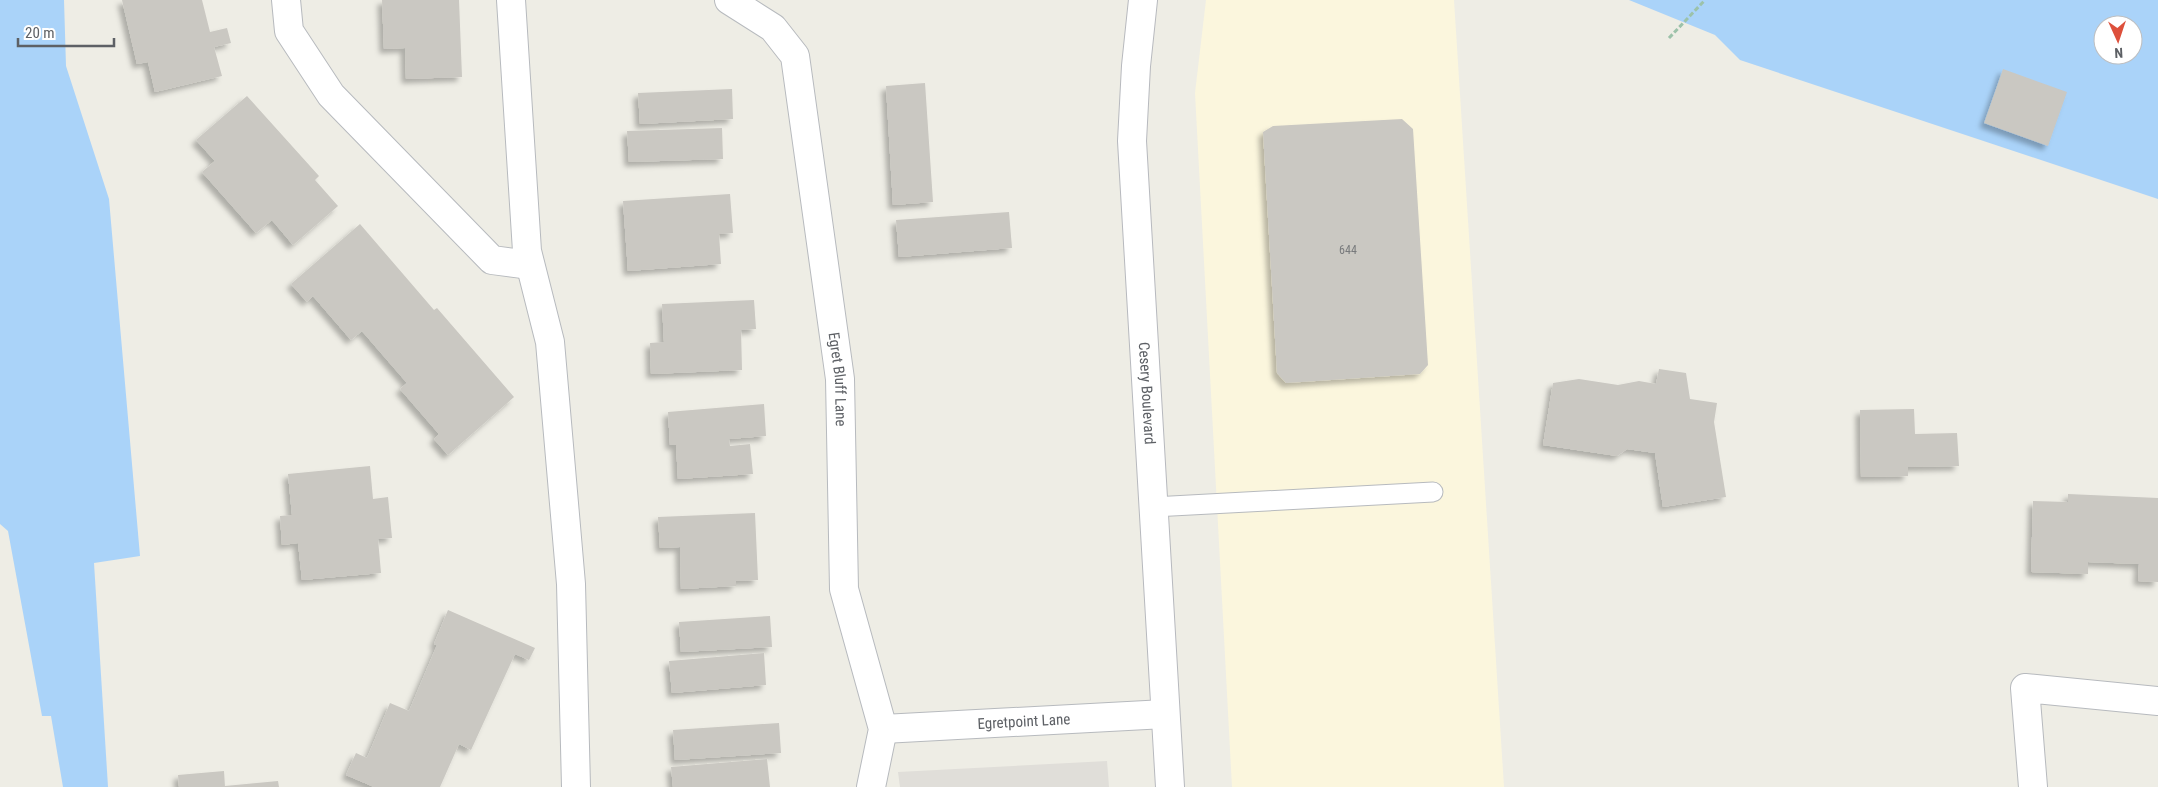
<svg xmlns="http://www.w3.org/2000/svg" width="2158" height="787" font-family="'Roboto Condensed',sans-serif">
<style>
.commercial{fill:#fbf6dd}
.industrial{fill:#e0ded9}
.water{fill:#aad3f9;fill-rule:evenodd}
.building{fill:#cac8c2;filter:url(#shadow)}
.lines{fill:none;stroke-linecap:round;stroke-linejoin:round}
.lane-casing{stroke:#b7babe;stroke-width:21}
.street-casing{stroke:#b7babe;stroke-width:30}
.secondary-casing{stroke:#b7b9be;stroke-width:30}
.path{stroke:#9cc2a9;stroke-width:3;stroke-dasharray:5 2.5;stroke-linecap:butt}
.lane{stroke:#fff;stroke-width:19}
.street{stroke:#fff;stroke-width:28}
.secondary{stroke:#fff;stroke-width:28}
.labels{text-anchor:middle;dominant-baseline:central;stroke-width:4;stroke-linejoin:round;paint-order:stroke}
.number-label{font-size:12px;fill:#787a7c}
.street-label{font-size:15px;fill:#5d6065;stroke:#fff}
</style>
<defs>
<filter id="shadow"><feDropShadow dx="-4.5" dy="4.5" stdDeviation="2.5" flood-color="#0004"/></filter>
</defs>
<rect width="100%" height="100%" fill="#eeede5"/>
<path class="commercial" d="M1206 0H1454L1504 787H1232L1195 93Z"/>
<path class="industrial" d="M1107 761 1109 787H900L898 772Z"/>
<path class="water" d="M0 0H64L66 66 109 199 140 556 94 563 108 787H63L51 716H42L8 531 0 524Z
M1629 0H2158V199L1740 60 1715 35ZM2103 25H2133V55H2103Z"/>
<path class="building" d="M122 0H202L210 32 227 28 231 43 214 47 222 76 155 92 148 62 137 64Z
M382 0H459L462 77 406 79 405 48 384 49Z
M2003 69 2067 92 2048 146 1984 123Z
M925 83 933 202 893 205 886 86Z
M732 89 733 119 640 124 638 93Z
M247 96 319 176 315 180 338 206 293 245 272 220 256 233 202 172 215 161 196 140Z
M1402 119 1413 129 1428 365 1420 374 1286 383 1277 373 1263 132 1273 126Z
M722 128 723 159 629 162 627 131Z
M730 194 733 233 719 234 721 264 628 271 623 201Z
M1009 212 1012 248 899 257 896 220Z
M360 224 434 310 437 308 514 397 448 455 434 439 439 434 400 389 407 383 362 331 351 340 313 296 307 302 291 284Z
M754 300 756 329 741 330 742 370 651 374 650 343 664 342 662 304Z
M1659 369 1686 373 1690 399 1717 403 1714 422 1726 497 1663 507 1655 453 1627 449 1617 456 1543 445 1553 383 1579 379 1618 385 1639 381 1656 384Z
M764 404 766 436 729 439 730 446 750 444 753 474 678 479 676 445H670L668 412Z
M1914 409 1915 434 1957 433 1959 466 1908 467V476L1861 477 1860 410Z
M370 466 373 499 388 497 392 538 378 539 381 573 302 580 298 543 282 545 280 516 292 515 288 474Z
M2068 494 2158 498V582L2138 581 2139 564 2088 562V574L2031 572 2033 501 2068 502Z
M755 513 758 580 736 581V586L681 589 680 547 660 548 658 517Z
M448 610 535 648 529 660 515 654 471 750 459 744 440 787H374L346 775 356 753 367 758 390 703 409 711 437 645 434 644Z
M770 616 772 647 681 652 679 622Z
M764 653 766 685 672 693 669 661Z
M779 723 781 753 675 760 673 730Z
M767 759 770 787H673L671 767Z
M224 771 225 787H179L178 775Z
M278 781 279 787H225V786Z"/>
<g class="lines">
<defs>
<path id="lane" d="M1153 507 1433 492"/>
<g id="street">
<path d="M286 0 289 31 331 95 492 260 530 265"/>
<path d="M511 0 527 251 550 342 571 584 576 787"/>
<path id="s1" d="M729 0 773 28 795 56 840 379 844 589 883 729 871 787"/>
<path id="s2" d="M883 729 1165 714"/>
<path d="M2033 787 2025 688 2158 701"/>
</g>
<g id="secondary">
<path id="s3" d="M1143 0 1136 66 1132 141 1170 787"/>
</g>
</defs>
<use href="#lane" class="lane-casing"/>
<use href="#street" class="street-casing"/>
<use href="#secondary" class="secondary-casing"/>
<path class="path" d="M1669 38 1705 0"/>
<use href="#lane" class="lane"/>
<use href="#street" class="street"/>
<use href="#secondary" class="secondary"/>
</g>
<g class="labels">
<g class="number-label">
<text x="1348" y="250">644</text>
</g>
<g class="street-label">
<text stroke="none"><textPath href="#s1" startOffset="414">Egret Bluff Lane</textPath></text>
<text stroke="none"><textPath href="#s3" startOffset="394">Cesery Boulevard</textPath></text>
<text stroke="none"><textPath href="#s2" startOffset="141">Egretpoint Lane</textPath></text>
</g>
</g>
<g transform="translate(2118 40) rotate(177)"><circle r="24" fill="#ffffff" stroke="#bebfc1"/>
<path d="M0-4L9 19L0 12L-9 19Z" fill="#dd503c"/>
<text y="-8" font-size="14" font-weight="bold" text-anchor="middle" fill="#5d6065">N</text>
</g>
<path d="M18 38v8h96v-8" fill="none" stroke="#5d6065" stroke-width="2.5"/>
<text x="25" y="38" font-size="15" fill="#5d6065" stroke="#ffffff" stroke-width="4" paint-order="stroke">20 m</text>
</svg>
